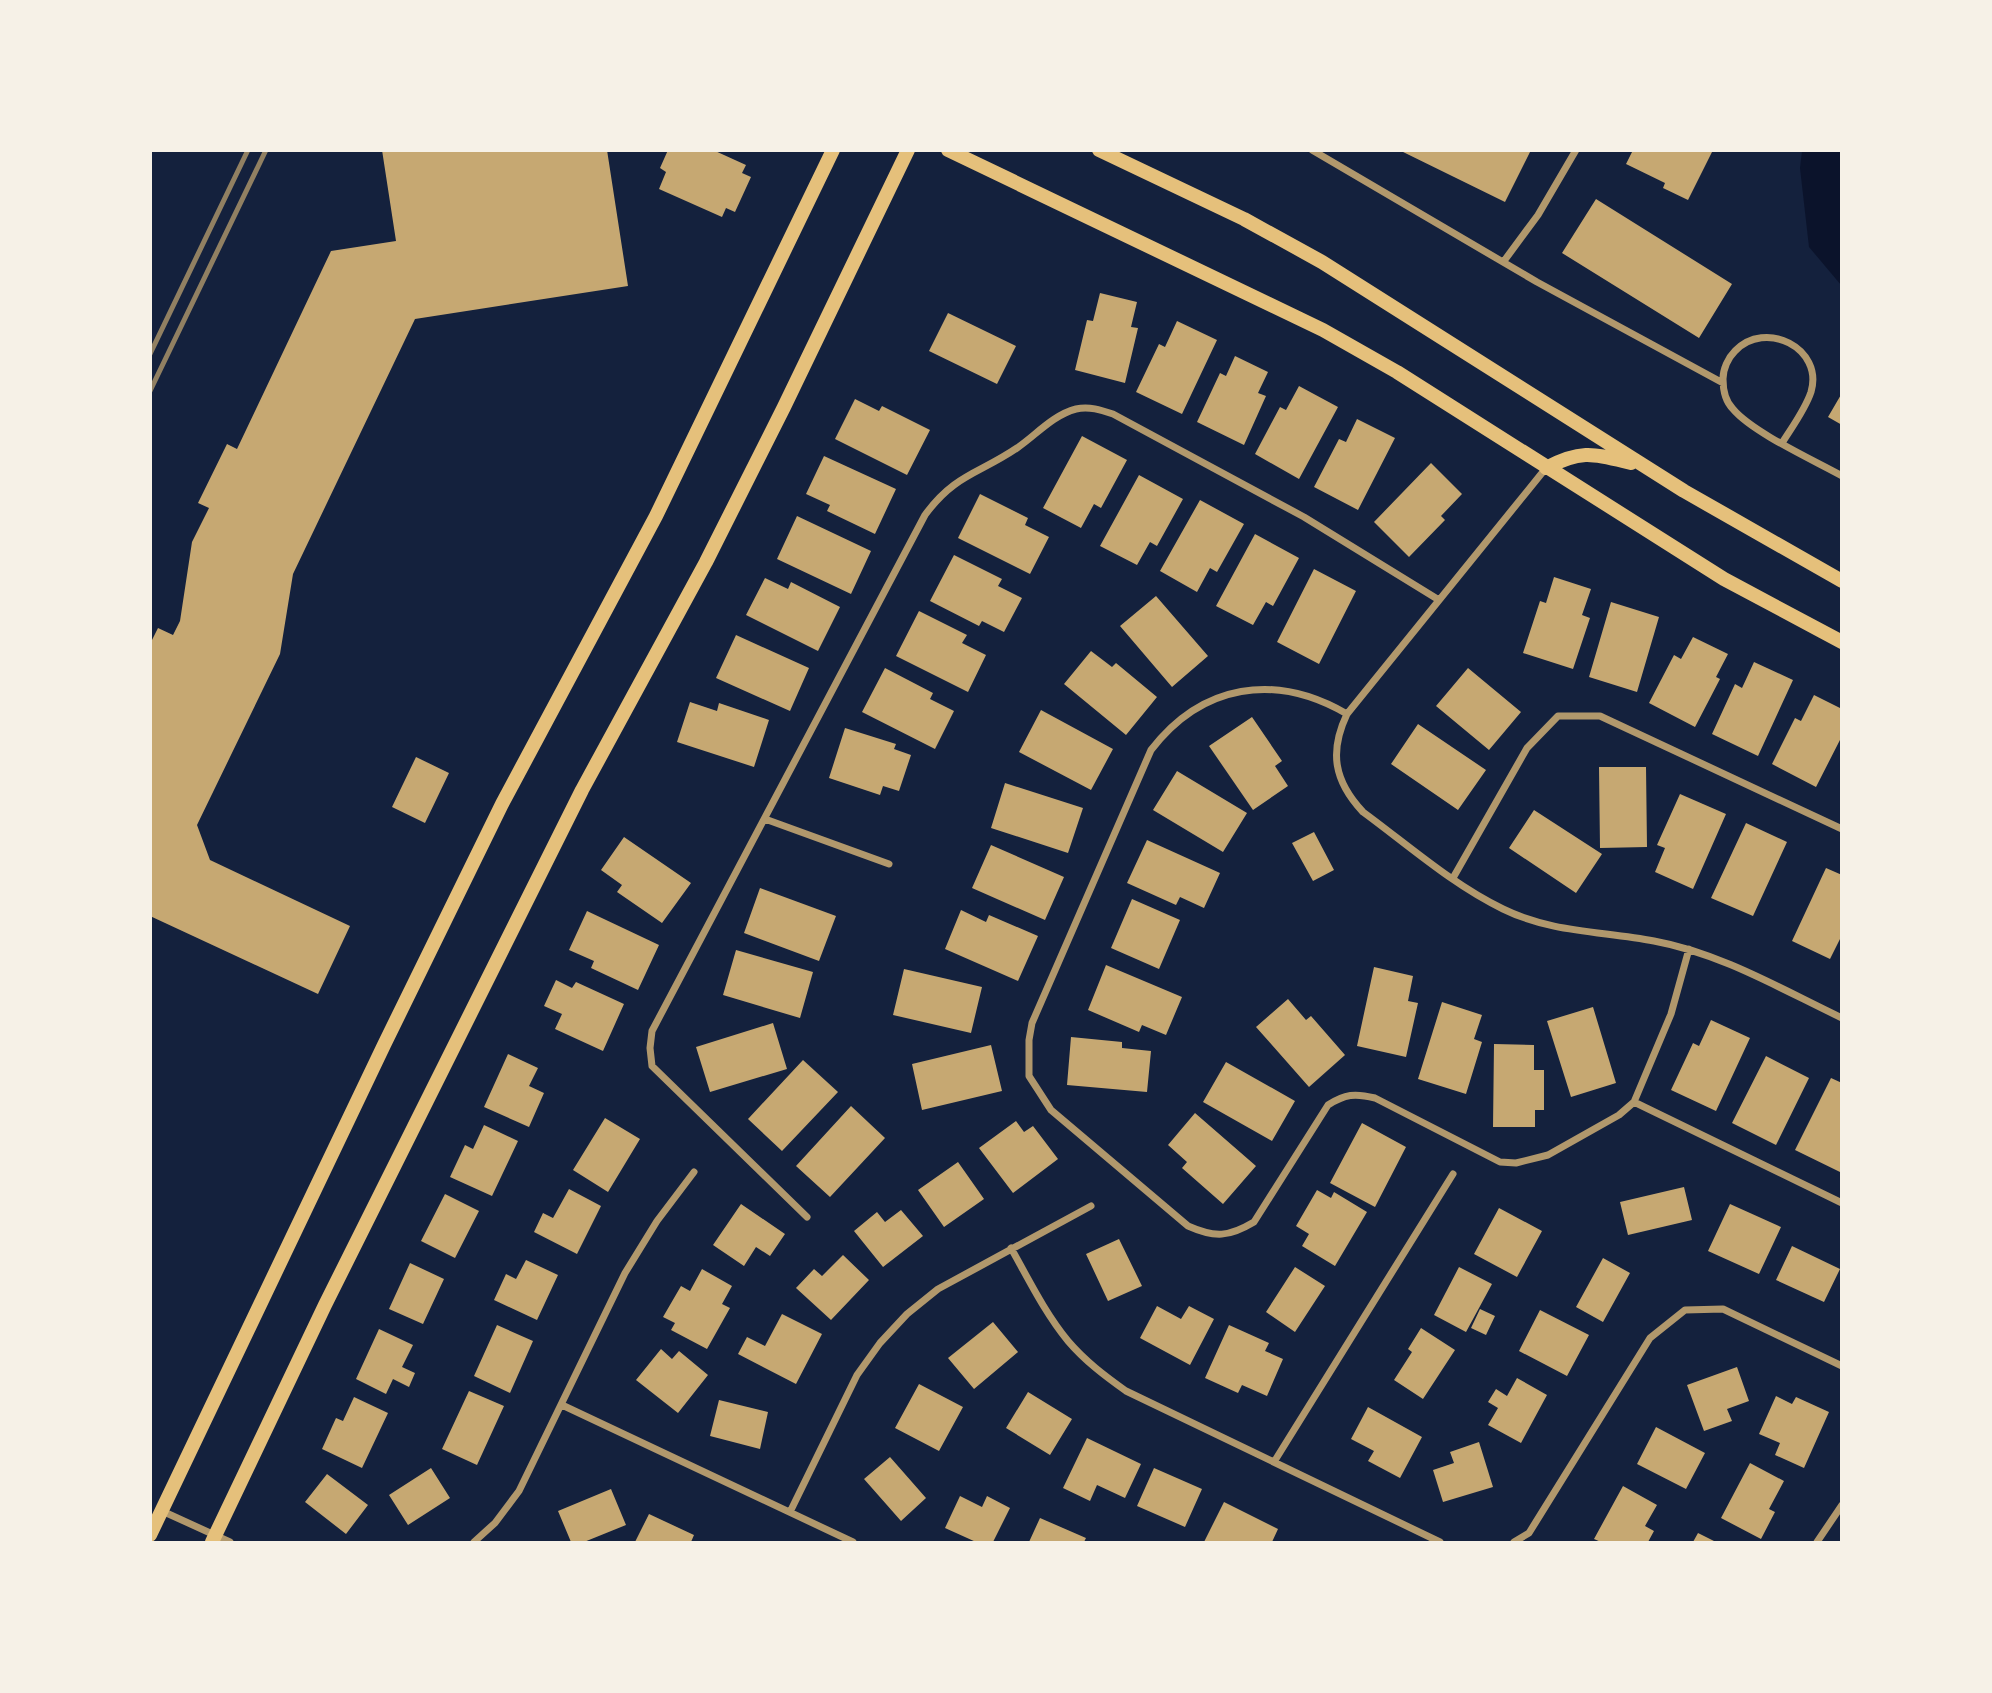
<svg xmlns="http://www.w3.org/2000/svg" width="1992" height="1693" font-family="Georgia,serif">
<style>
.water{fill:#0b132b}
.building{fill:#c6a872}
.lines{fill:none;stroke-linecap:round;stroke-linejoin:round}
.minor{stroke:#b1986c;stroke-width:7}
.secondary{stroke:#e5c07b;stroke-width:14}
.rail{stroke:#918062;stroke-width:5}
</style>
<rect width="100%" height="100%" fill="#14213d"/>
<path class="water" d="M1802 151H1841V285L1809 247 1800 168Z"/>
<path class="building" d="M382 150H607L628 286 415 319 293 574 280 654 197 825 210 860 350 926 318 994 150 916V644L158 628 173 635 180 621 192 542 209 508 198 503 227 444 237 449 331 251 396 241Z
M668 150 674 152 675 150H713L746 165 742 173 751 177 735 212 726 208 722 217 659 189 666 172 660 168Z
M1399 150H1531L1505 202Z
M1633 150H1713L1688 200 1663 188 1665 183 1626 164Z
M1596 199 1732 284 1699 338 1562 253Z
M1100 293 1137 302 1131 327 1138 328 1125 383 1075 370 1087 320 1093 321Z
M948 313 1016 346 997 384 929 351Z
M1177 321 1217 340 1182 414 1136 392 1159 344 1165 347Z
M1235 356 1268 372 1258 393 1266 396 1244 445 1197 422 1220 373 1226 376Z
M1299 386 1338 407 1299 479 1255 454 1280 407 1286 410Z
M1842 393V425L1828 417Z
M855 399 879 411 882 406 930 430 907 475 835 439Z
M1357 419 1395 438 1358 510 1314 487 1339 439 1346 442Z
M1082 436 1127 460 1101 508 1094 504 1081 528 1043 508Z
M824 456 896 489 875 534 827 511 830 505 806 494Z
M1431 463 1462 494 1441 516 1445 520 1409 557 1374 522Z
M1139 475 1183 499 1157 546 1150 542 1137 565 1100 546Z
M980 494 1028 518 1025 525 1049 537 1030 574 958 538Z
M1200 500 1244 524 1217 572 1210 568 1197 592 1160 571Z
M797 516 871 551 851 594 777 559Z
M1255 534 1299 558 1273 606 1266 602 1253 625 1216 606Z
M954 555 1002 579 998 586 1022 598 1004 632 982 621 979 626 930 601Z
M1314 569 1356 591 1319 664 1277 642Z
M1554 577 1591 589 1582 615 1590 618 1573 669 1523 653 1540 601 1546 603Z
M765 578 788 589 791 582 840 607 818 651 746 615Z
M1156 596 1208 656 1172 687 1120 626Z
M1611 602 1659 617 1637 692 1589 677Z
M919 611 967 635 962 643 986 655 968 692 896 656Z
M736 635 809 668 790 711 716 678Z
M1693 637 1728 654 1716 677 1720 679 1695 727 1649 703 1674 655 1681 659Z
M1091 651 1112 667 1116 663 1157 697 1126 735 1064 684Z
M1754 662 1793 680 1758 756 1712 734 1735 684 1742 688Z
M885 668 933 693 930 699 954 711 935 749 862 712Z
M1468 668 1521 712 1489 750 1436 706Z
M1814 695 1842 709V736L1816 787 1772 764 1795 718 1801 721Z
M690 702 717 711 719 703 769 720 754 767 677 742Z
M1041 710 1113 749 1091 790 1019 752Z
M1252 717 1282 761 1275 766 1288 786 1253 810 1209 746Z
M1418 724 1486 770 1458 810 1391 764Z
M845 728 896 744 894 749 911 755 899 791 883 786 880 795 829 778Z
M416 757 449 773 425 823 392 807Z
M1599 767H1646L1647 847 1600 848Z
M1177 771 1247 813 1223 852 1153 810Z
M1005 783 1083 808 1068 853 991 828Z
M1680 794 1726 814 1693 889 1655 872 1665 848 1657 845Z
M1534 810 1602 854 1576 893 1509 848Z
M1746 823 1787 842 1753 916 1711 898Z
M1314 832 1334 870 1313 881 1292 843Z
M624 837 691 883 662 923 617 892 622 885 601 870Z
M1147 840 1220 873 1204 908 1180 897 1176 905 1127 883Z
M991 845 1064 877 1045 920 972 888Z
M1826 868 1842 875V935L1830 959 1792 941Z
M760 888 836 916 819 961 744 933Z
M1132 899 1180 920 1159 969 1111 948Z
M961 910 986 922 989 915 1038 936 1018 981 945 949Z
M587 911 659 945 638 990 591 968 594 961 569 950Z
M736 950 813 972 800 1018 723 995Z
M1106 965 1182 997 1166 1035 1142 1025 1139 1032 1088 1010Z
M1374 967 1413 976 1408 1001 1418 1003 1406 1057 1357 1046Z
M904 969 982 987 971 1033 893 1015Z
M556 980 572 988 576 982 624 1004 603 1051 555 1029 562 1014 544 1006Z
M1288 999 1306 1020 1311 1016 1345 1055 1309 1087 1256 1027Z
M1442 1002 1482 1015 1474 1039 1482 1042 1466 1094 1418 1079Z
M1593 1007 1616 1083 1571 1097 1547 1021Z
M1711 1020 1750 1038 1716 1111 1671 1090 1693 1043 1699 1046Z
M773 1023 787 1069 710 1092 696 1047Z
M1071 1037 1122 1042V1048L1151 1051 1147 1092 1067 1085Z
M1494 1044 1534 1045V1070H1544V1110H1535V1127H1493Z
M991 1045 1002 1091 922 1110 912 1064Z
M508 1054 538 1068 529 1086 544 1093 529 1127 484 1107Z
M1766 1056 1809 1078 1776 1145 1732 1123Z
M803 1060 838 1092 782 1151 748 1119Z
M1226 1062 1295 1101 1272 1141 1203 1102Z
M1831 1078 1842 1083 1840 1172 1795 1150Z
M851 1106 885 1138 830 1197 796 1166Z
M1195 1113 1256 1166 1223 1204 1182 1168 1187 1162 1168 1145Z
M605 1118 640 1139 608 1192 573 1170Z
M1016 1121 1024 1132 1033 1126 1058 1159 1013 1193 979 1148Z
M1362 1123 1406 1147 1375 1207 1330 1183Z
M484 1125 518 1141 492 1196 450 1177 465 1145 473 1149Z
M958 1162 984 1199 944 1227 918 1190Z
M1684 1187 1692 1220 1628 1235 1620 1202Z
M569 1189 601 1206 577 1254 534 1232 543 1213 553 1218Z
M1317 1190 1331 1198 1334 1192 1367 1212 1335 1266 1302 1246 1309 1234 1296 1226Z
M445 1194 479 1211 455 1258 421 1241Z
M741 1204 785 1234 770 1256 756 1247 744 1266 713 1245Z
M1730 1204 1781 1227 1759 1274 1708 1251Z
M1499 1208 1542 1231 1517 1277 1474 1254Z
M901 1210 923 1236 883 1267 854 1231 877 1212 885 1222Z
M1119 1239 1142 1286 1108 1301 1086 1254Z
M1792 1246 1840 1269 1824 1302 1776 1280Z
M843 1255 869 1280 831 1320 796 1288 814 1269 822 1276Z
M1603 1258 1630 1273 1603 1322 1576 1307Z
M526 1260 558 1275 537 1320 494 1300 506 1274 516 1279Z
M410 1263 444 1279 423 1324 389 1309Z
M1295 1267 1325 1286 1295 1332 1266 1312Z
M1459 1267 1492 1284 1466 1332 1434 1315Z
M702 1269 732 1286 722 1304 730 1308 707 1349 671 1330 675 1323 663 1317 681 1286 690 1291Z
M1157 1306 1181 1319 1189 1306 1214 1319 1190 1365 1140 1338Z
M1480 1309 1495 1316 1486 1335 1471 1328Z
M1540 1310 1589 1335 1567 1376 1519 1351Z
M782 1314 822 1334 796 1384 738 1354 747 1337 765 1346Z
M993 1322 1018 1352 974 1389 948 1358Z
M497 1325 533 1341 510 1393 474 1376Z
M1229 1325 1269 1343 1265 1351 1283 1359 1267 1396 1242 1385 1238 1393 1205 1378Z
M1421 1328 1455 1350 1423 1399 1394 1380 1412 1352 1408 1349Z
M379 1329 413 1345 402 1367 415 1373 409 1387 393 1379 386 1394 356 1379Z
M661 1349 672 1359 679 1351 708 1375 678 1413 636 1380Z
M1737 1367 1749 1401 1727 1409 1732 1421 1704 1431 1687 1385Z
M1517 1378 1547 1395 1521 1443 1488 1425 1498 1408 1488 1402 1496 1389 1507 1396Z
M919 1384 963 1407 939 1451 895 1428Z
M469 1391 504 1406 477 1465 442 1449Z
M1028 1392 1072 1419 1050 1455 1006 1428Z
M1776 1396 1792 1404 1796 1397 1829 1412 1804 1468 1775 1455 1780 1443 1759 1434Z
M354 1397 388 1413 362 1468 322 1449 336 1418 343 1421Z
M719 1400 768 1412 760 1449 710 1436Z
M1368 1407 1422 1437 1400 1478 1368 1461 1374 1451 1351 1439Z
M1656 1427 1705 1453 1686 1489 1637 1464Z
M1087 1438 1141 1464 1125 1498 1097 1485 1090 1501 1063 1488Z
M1479 1442 1493 1487 1443 1502 1433 1470 1454 1463 1450 1452Z
M890 1457 926 1498 901 1521 864 1479Z
M1750 1463 1784 1481 1769 1509 1775 1512 1761 1539 1721 1518Z
M431 1468 450 1498 408 1525 389 1495Z
M1154 1468 1202 1489 1185 1527 1137 1506Z
M327 1474 368 1505 346 1534 305 1502Z
M1623 1486 1657 1505 1645 1526 1654 1531 1648 1542H1601L1594 1539Z
M611 1489 626 1525 584 1542H571L558 1511Z
M960 1496 982 1507 987 1496 1010 1508 993 1542H976L945 1528Z
M1224 1502 1278 1529 1272 1542H1204Z
M649 1514 694 1535 691 1542H635Z
M1040 1518 1086 1538 1084 1542H1029Z
M1698 1533 1716 1542H1693Z"/>
<g class="lines">
<path class="minor" d="M1312 150 1537 282 1723 383
M1504 261 1538 215 1576 150
M1782 443C1792 427 1805 410 1811 392 1824 348 1765 319 1735 351 1728 358 1723 369 1723 379 1723 390 1725 401 1733 409 1752 432 1813 460 1842 476
M1546 468 1347 714C1329 752 1334 781 1363 812 1408 845 1453 885 1503 909 1552 933 1603 931 1654 941 1720 953 1781 989 1842 1018
M1347 714C1275 672 1202 684 1151 750L1032 1023 1029 1040V1076L1051 1110 1188 1226C1215 1238 1229 1237 1254 1222L1328 1105C1345 1094 1355 1093 1375 1098L1500 1162 1516 1163 1548 1155 1619 1115 1634 1102 1671 1014 1689 949
M765 819 889 864
M1453 878 1527 748 1558 716H1600L1842 829
M1634 1102 1842 1203
M807 1217 652 1066 650 1048 652 1031 925 515C955 474 979 474 1017 448 1036 435 1053 415 1076 409 1089 406 1101 410 1113 414L1304 517 1439 600
M1011 1248C1029 1280 1045 1313 1068 1341 1085 1361 1105 1376 1126 1391L1440 1542
M562 1405 853 1542
M1274 1462 1453 1174
M162 1511 230 1542
M790 1512 857 1375 880 1343 907 1314 938 1289 1091 1206
M474 1542 495 1523 519 1491 625 1273 657 1221 694 1172
M1514 1542 1529 1533 1650 1338 1685 1310 1723 1309 1842 1366
M1817 1542 1842 1505"/>
<path class="secondary" d="M948 150 1323 330 1397 372 1724 579 1842 642
M1099 150 1244 219 1322 262 1684 491 1842 581
M1546 468C1582 449 1594 454 1631 463
M150 1535 384 1045 502 804 656 516 833 150
M212 1542 325 1305 582 790 706 562 784 407 908 150"/>
<path class="rail" d="M150 354 248 150
M150 391 266 150"/>
</g>
<rect width="1992" height="1693" fill="none" stroke="#f6f1e7" stroke-width="304"/>
</svg>
